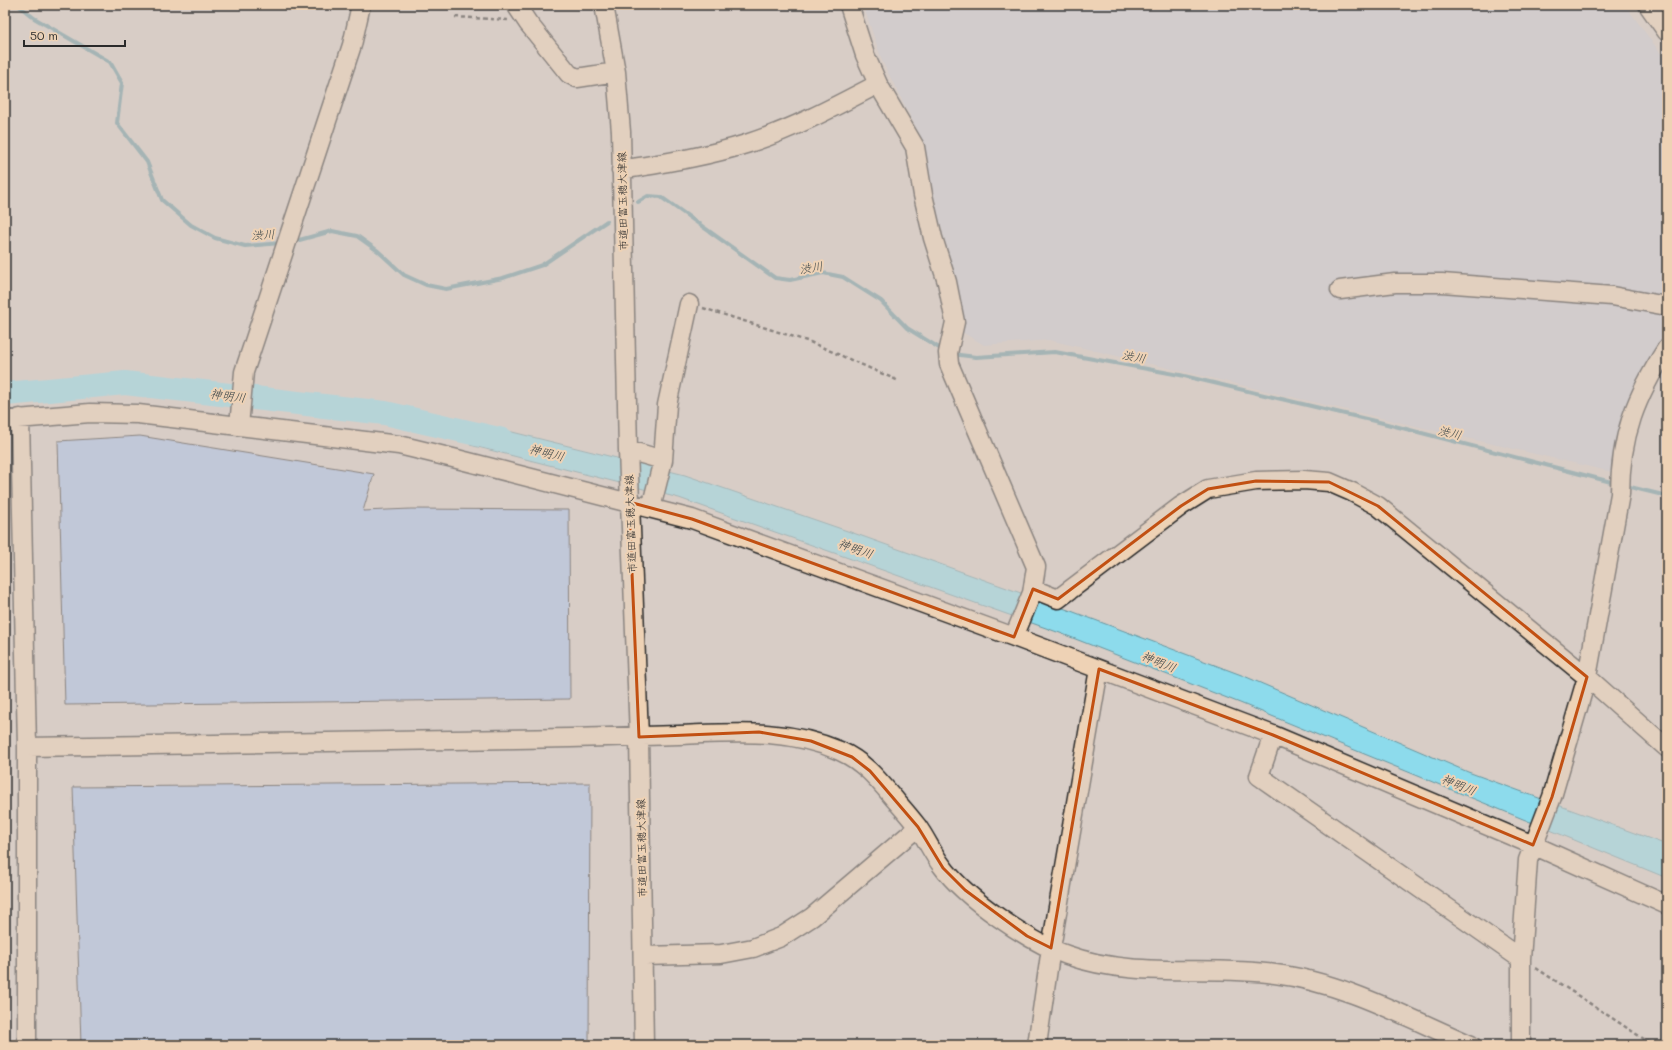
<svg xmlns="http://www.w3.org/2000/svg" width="1672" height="1050" font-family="Mali,'Klee One',sans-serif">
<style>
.built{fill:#c9c9d2}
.water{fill:#8ddbec;stroke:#66959f}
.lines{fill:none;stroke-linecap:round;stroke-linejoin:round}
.stream{stroke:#66959f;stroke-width:4}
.river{stroke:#8ddbec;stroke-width:24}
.building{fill:#a5c0ed;stroke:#2b2b2b}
.minor-casing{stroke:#2b2b2b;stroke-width:21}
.path{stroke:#2b2b2b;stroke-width:2.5;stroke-dasharray:4 3;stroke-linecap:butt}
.minor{stroke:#eed2b5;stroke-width:18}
.marked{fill:none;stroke:#c25012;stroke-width:3;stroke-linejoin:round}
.labels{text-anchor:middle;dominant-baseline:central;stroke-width:4;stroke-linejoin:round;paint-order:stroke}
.street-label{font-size:11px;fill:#2b2b2b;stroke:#eed2b5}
.water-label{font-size:12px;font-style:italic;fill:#3a4548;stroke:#eed2b5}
</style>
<rect width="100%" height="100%" fill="#d8cdc6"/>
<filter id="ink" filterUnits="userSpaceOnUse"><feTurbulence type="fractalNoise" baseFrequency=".025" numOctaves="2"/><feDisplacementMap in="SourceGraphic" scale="8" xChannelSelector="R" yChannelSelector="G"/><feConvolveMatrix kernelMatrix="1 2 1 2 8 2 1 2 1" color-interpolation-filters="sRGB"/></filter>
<g filter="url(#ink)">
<path class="built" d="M863 5H1625L1667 62V334L1633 396 1612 472 1049 340 984 345 962 332 960 295 939 219 923 141 883 63Z"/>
<path class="water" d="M472 422 685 475 859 535 1071 611 1244 676 1468 772 1667 845V878L1240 703 1060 633 679 498 470 445Z"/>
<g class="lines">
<path class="stream" d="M18 5 34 18 110 62 122 83 117 123 147 162 162 200 191 225 215 238 245 246 281 243
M638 202 648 196 661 197 775 278 790 280 823 273 843 277 881 301 907 328 944 351
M292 242 332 231 357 236 378 251 404 275 426 285 446 289 503 278 542 265 607 221
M952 354 976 357 1055 352 1180 375 1383 423 1615 483
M1626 486 1667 496"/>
<path class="river" d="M5 394 125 383 385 413 503 440"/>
</g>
<path class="building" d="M140 436 374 474 363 511 411 509 569 510 570 699 65 705 58 441Z
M590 783 589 1045H81L73 787Z"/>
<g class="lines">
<defs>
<path id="minor" d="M516 5 528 23 569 74 577 78 616 72
M604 5 616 72 621 132 628 450 639 737 644 1045
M849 5 865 55 878 84 915 147 923 195 933 238 947 282 955 322 948 353 949 364 1036 567 1032 593 1014 637
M1648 5 1667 32
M621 170C663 163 705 157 746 144 791 130 836 106 878 84
M1340 290 1395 283H1442L1612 296 1667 306
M20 418 27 747V1045
M5 420 90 413 138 414 399 445 453 458 692 519 1014 637 1273 735 1533 845 1667 905
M239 426 244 372 352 45 361 5
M628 450 663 460
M651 508 663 460 667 405 689 304
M1033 589 1058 599 1181 506 1208 489 1256 481 1304 480 1329 482 1352 492 1378 506 1587 677 1667 748
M1273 735 1259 776 1521 959
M27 747C208 744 389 741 571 738 607 737 643 736 679 735 735 733 787 728 840 751 865 762 880 782 897 802 904 810 911 818 917 826 926 838 932 853 942 866 965 898 1029 942 1067 955 1133 979 1206 965 1275 974 1343 982 1408 1018 1471 1045
M644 956 721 954 753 948 781 937 812 917 918 827
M1037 1045 1051 948 1099 669
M1521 1045V959L1528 860 1552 797 1587 677 1620 494C1620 436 1636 396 1667 348"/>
</defs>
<use href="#minor" class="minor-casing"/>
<path class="path" d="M455 17 508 20
M703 308 810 342 899 381
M1536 968 1653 1045"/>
<use href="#minor" class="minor"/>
</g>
</g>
<path d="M0 0H1672V1050H0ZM1256 481 1329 482 1378 506 1587 677 1552 797 1533 845 1273 735 1099 669 1051 948 1027 936 965 890 943 868 918 827 870 771 852 757 811 741 759 732 639 737 629 502 692 519 1014 637 1033 589 1058 599 1181 506 1208 489Z" fill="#d8cdc6" fill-opacity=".55" fill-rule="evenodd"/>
<path class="marked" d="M1256 481 1329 482 1378 506 1587 677 1552 797 1533 845 1273 735 1099 669 1051 948 1027 936 965 890 943 868 918 827 870 771 852 757 811 741 759 732 639 737 629 502 692 519 1014 637 1033 589 1058 599 1181 506 1208 489Z"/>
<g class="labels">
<g class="street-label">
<text transform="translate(622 201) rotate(-91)">市道田富玉穂大津線</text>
<text transform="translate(630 524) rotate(-92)">市道田富玉穂大津線</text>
<text transform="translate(641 848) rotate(-91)">市道田富玉穂大津線</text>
</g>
<g class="water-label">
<text transform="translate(263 234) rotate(-4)">渋川</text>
<text transform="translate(811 267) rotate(-9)">渋川</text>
<text transform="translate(1134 356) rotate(10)">渋川</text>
<text transform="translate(228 395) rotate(7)">神明川</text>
<text transform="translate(1450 432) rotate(14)">渋川</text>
<text transform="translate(547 452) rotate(14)">神明川</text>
<text transform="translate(856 548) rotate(19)">神明川</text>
<text transform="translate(1159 661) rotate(22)">神明川</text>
<text transform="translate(1459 784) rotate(22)">神明川</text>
</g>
</g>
<rect width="1672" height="1050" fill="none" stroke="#eed2b5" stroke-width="20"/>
<rect x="10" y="10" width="1652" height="1030" fill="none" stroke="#2b2b2b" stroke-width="1.5" filter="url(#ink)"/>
<path d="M24 40v6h101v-6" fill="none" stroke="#2b2b2b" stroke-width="2"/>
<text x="30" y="40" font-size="12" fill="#2b2b2b" stroke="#eed2b5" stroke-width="3" paint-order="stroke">50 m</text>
</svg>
